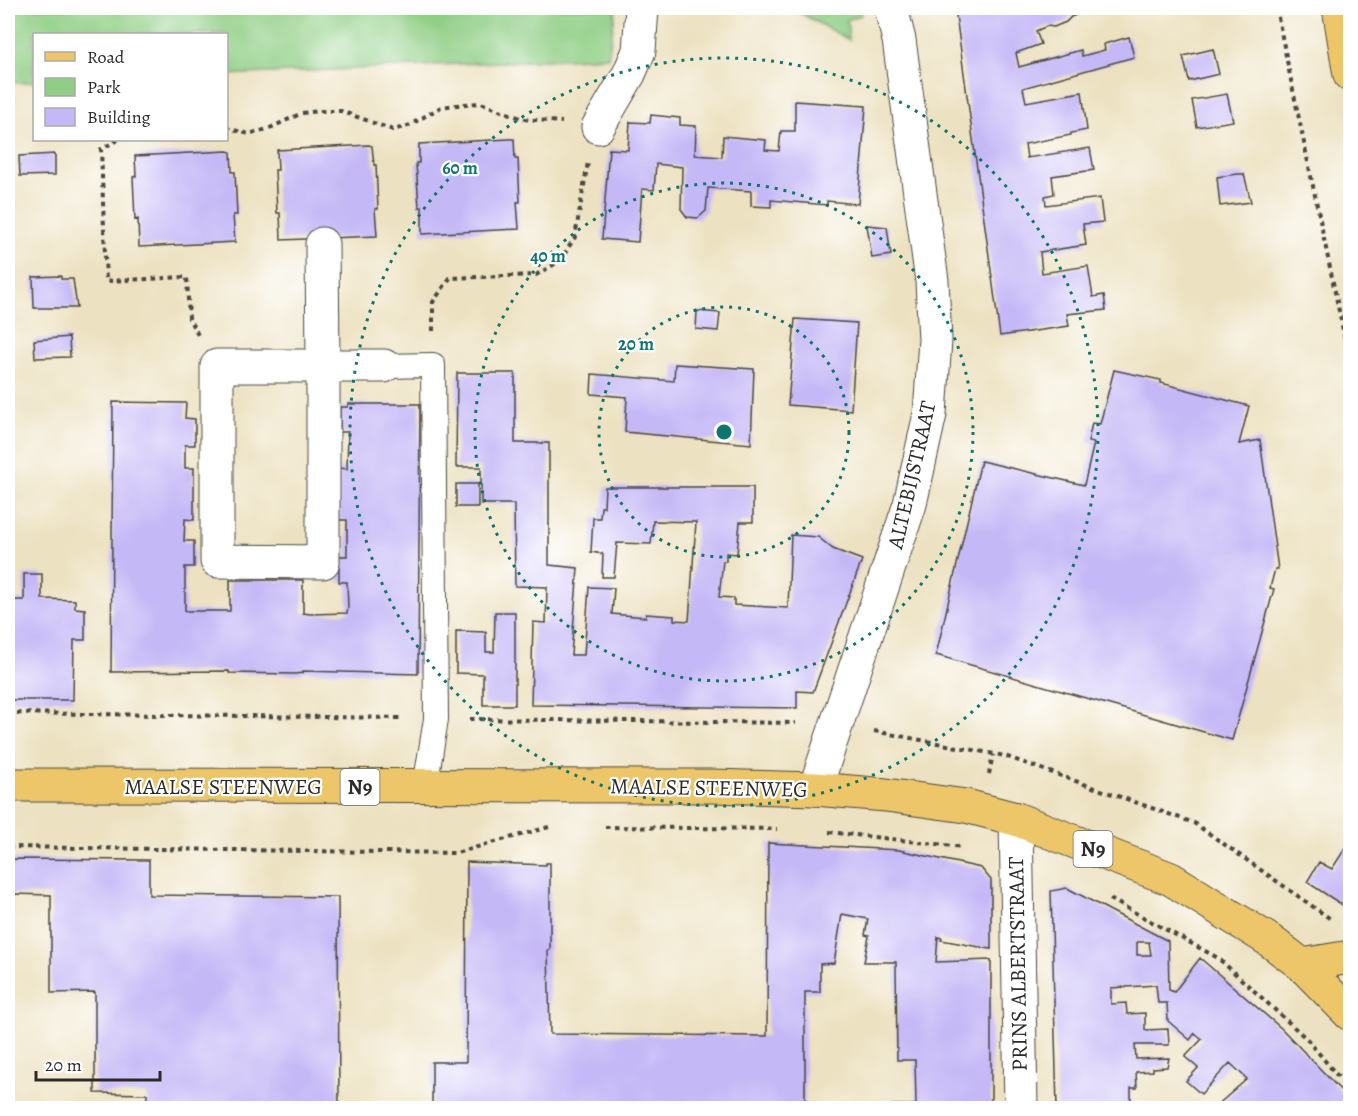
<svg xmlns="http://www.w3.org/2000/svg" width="1358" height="1116" font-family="Alegreya,serif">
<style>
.green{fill:#8fce84;stroke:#5d7c58;stroke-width:1.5}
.building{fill:#c4b8f6;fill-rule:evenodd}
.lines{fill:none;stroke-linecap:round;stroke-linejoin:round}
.service-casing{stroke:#484641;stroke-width:26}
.pedestrian-casing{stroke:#484641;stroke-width:35}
.minor-casing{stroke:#484641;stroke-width:35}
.primary-casing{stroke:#484641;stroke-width:35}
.path{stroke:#484641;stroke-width:4;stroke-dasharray:4.5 4.5;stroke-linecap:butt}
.service{stroke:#fff;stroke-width:24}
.pedestrian{stroke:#fff;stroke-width:33}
.minor{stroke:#fff;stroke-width:33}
.primary{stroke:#ecc669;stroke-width:33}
.ring{fill:none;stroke:#0f766e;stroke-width:3;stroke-dasharray:3 6}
.labels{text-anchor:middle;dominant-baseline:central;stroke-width:4.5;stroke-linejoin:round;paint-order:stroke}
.shield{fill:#fff;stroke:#6b6b6b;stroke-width:1.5}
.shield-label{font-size:21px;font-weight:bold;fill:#2b2b2b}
.street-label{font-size:22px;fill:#2b2b2b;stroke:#fff}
.centre{fill:#0f766e;stroke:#fff;stroke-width:3}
.ring-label{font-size:18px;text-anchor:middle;font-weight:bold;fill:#0f766e;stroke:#fff;stroke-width:4.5;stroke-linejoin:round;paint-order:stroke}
</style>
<rect width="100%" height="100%" fill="#fff"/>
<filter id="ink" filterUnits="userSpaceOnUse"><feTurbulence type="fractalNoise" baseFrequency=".0167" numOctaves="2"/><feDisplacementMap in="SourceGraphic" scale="12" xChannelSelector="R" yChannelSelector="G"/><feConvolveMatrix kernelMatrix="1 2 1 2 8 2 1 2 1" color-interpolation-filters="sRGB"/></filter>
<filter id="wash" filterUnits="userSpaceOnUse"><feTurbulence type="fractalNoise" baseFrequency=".008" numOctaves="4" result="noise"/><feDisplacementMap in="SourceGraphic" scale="24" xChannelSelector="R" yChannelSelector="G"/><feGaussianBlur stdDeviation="1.35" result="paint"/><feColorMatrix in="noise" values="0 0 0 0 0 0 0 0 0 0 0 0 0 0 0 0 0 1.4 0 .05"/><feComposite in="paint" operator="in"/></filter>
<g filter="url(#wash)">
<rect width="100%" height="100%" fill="#ece1c0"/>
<path class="green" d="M8 8H616L608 57 227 75 226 34H34V82L8 83Z
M791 8H858L861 15 847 20 849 40Z"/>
<g id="blocks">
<path class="building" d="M955 8H1087L1088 10 1071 17 1066 22 1054 27 1047 26 1036 31 1041 44 1016 53 1019 67 1081 50 1082 56 1105 50 1104 44 1129 37 1134 57 1023 88 1026 102 1082 92 1087 130 1071 133V135L1025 144 1027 158 1090 148 1094 170 1052 176 1054 194 1045 196 1046 205 1100 198 1103 222 1083 224 1086 245 1040 252 1042 273 1088 266 1093 297 1104 295 1106 310 1067 314 1069 326 1000 336Z
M1213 49 1219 74 1189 81 1183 56Z
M1227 94 1233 121 1197 127 1192 100Z
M795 101 866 106 858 204 827 201V205L771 200V207L751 206V191L708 188 706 211 698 218 687 217 681 209 682 167 656 164 654 190 642 189 638 242 602 239 609 149 628 150 630 122 650 123 651 115 680 118V125L696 126 695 155 722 157 723 136 766 140 765 150 779 151 781 131H795Z
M510 139H514L515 159H518L520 202H517L519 229 422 234V207H419L416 163H419V144Z
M369 145 372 146 374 165H376L378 209H375L377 236 281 240 280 213H277L275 170H278L277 150Z
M227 151 231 152 232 172H235L237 215H233L235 242 139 247 138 219 135 220 133 177 136 176 135 156Z
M55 154V175L20 176 19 156Z
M1238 174H1244L1251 202 1220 206 1217 177Z
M867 225 887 227 891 255 872 258Z
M61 276V279H73L77 308H34L33 277Z
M697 311 720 313 718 331 696 329Z
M795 319 857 323 851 410 788 405Z
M69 337 70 357 35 358 34 340Z
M675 364 754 369 751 444 625 432 627 397 591 394 592 374 674 381Z
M1114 370 1161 380V383L1249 406 1239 444 1260 440 1278 569H1275L1270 588 1274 589 1232 740 936 655 981 461 1084 485 1094 443 1088 442 1092 423 1100 424Z
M457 373H515V443H549V565L578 568 571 655H584L589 587 614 588 612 614 646 617V614L674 616V620L689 621 696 522 653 521 651 544 617 543 614 577H602L603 554 591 552 593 518H600L601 507H604L605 487H753V522H740L737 554 726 553V561H723L719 597 734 598V605L788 608 791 535 818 537 833 549 862 560 813 692 797 691V708L531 705 533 622 546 623 547 587 515 586 514 504H481V467H456Z
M113 402 186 403 185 418 195 419V445H185V468H194V520L185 519 184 541H194V567H185V611H230V580H303V613L310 614 347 613 348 608 347 582H339V556H347V520H339V468L347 469 348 432H340V407H348V404H420L418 674 303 671V673L295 674 229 673V671L111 672Z
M456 484H478V507H456Z
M24 574H42V599L75 600V608L85 609V640H74L73 700H8V645H10L11 600H24Z
M495 612H515V705H483V674L456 673V631L486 632V652H494Z
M768 843 899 850 981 868 991 880V949L941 940 942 938 938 937 936 962 991 960V1108H892V1105H916L915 1060H897L896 962H864L869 936 865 935 868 919 842 914 834 963 820 964V992H805V1108H432V1062H466L467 862 546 865V863H550V950H548L550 1034 767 1036Z
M1346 847 1350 850V910L1307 882 1319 862 1332 869Z
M8 859 149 860V895L338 897 339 1108H147V1094L95 1093V992L51 993V895L12 894V921H8Z
M1067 888 1168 941 1169 990 1174 992 1200 958 1282 1029 1350 1100V1108H1217L1215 1107 1247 1079 1230 1063 1201 1094 1186 1081 1198 1068 1185 1057 1202 1039 1195 1033 1190 1040 1168 1021 1167 1003H1158L1156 985 1111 988V1004L1126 1003 1127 1014 1145 1013V1030L1168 1029 1169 1045H1135L1136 1059 1169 1058 1167 1067 1153 1068V1071L1136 1072 1137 1088H1131V1108H1057L1051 891ZM1137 942H1149L1151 955H1137Z"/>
</g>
</g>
<g filter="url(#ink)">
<use href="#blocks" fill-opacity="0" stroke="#484641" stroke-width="1.5"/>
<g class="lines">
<defs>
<path id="service" d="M384 366 433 365 436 719 425 787"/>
<path id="pedestrian" d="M322 244 323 366H217V561L323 562V366H384"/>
<path id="minor" d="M598 127 629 74 639 51 642 8
M815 789 910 504 930 414 935 340 932 281 899 40 891 8
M1016 819 1021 1108"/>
<path id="primary" d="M1339 8 1350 75
M8 785 712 786 815 789 886 795 966 806 1016 819 1171 879 1269 940 1302 965 1350 1014
M1302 965 1350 957"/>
</defs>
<use href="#service" class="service-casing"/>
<use href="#pedestrian" class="pedestrian-casing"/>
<use href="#minor" class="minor-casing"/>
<use href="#primary" class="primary-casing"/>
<path class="path" d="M1276 8 1350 364
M226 128 249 134 268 129 302 113 320 111H341L393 130 408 126 441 107 465 104 481 103 523 119 562 122
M118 140 101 149 106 281 187 277 189 319 198 335
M433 331V302L450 278 536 275 560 261 575 237 588 162
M8 713 403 718
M470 719 796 723
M874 731 1005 756 1194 823 1332 920
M989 774 993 754
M605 827 777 829
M829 832 962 847
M8 847 456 853 549 827
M1110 899 1218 958 1307 1039 1350 1091"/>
<use href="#service" class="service"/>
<use href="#pedestrian" class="pedestrian"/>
<use href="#minor" class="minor"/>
<use href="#primary" class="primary"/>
</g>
</g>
<g class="ring">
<circle cx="724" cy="432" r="125"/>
<circle cx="724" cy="432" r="249"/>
<circle cx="724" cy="432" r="374"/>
</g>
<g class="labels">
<g class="shield">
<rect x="340.5" y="769" width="39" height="36" rx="4.5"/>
<rect x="1073.5" y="831" width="39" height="36" rx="4.5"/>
</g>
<g class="shield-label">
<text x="360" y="787">N9</text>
<text x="1093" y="849">N9</text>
</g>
<g class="street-label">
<text transform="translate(912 475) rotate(-77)">ALTEBIJSTRAAT</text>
<text x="223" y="787">MAALSE STEENWEG</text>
<text transform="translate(709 788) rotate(1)">MAALSE STEENWEG</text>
<text transform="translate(1018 964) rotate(-91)">PRINS ALBERTSTRAAT</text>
</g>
</g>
<circle cx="724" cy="432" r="9" class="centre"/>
<g class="ring-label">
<text x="460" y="174">60 m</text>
<text x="548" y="262">40 m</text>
<text x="636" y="350">20 m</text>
</g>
<rect width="1358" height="1116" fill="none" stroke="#fff" stroke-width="30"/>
<rect x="33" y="33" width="195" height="108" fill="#ffffff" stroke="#aaaaaa" stroke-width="1.5"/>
<rect x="45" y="52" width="30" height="9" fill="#ecc669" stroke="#aaaaaa" stroke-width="1.5"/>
<text x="87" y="63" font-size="18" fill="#2b2b2b">Road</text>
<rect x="45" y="78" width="30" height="18" fill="#8fce84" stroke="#aaaaaa" stroke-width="1.5"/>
<text x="87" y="93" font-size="18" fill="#2b2b2b">Park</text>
<rect x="45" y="108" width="30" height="18" fill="#c4b8f6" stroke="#aaaaaa" stroke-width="1.5"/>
<text x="87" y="123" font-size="18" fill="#2b2b2b">Building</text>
<path d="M36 1071v9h124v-9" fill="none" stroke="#2b2b2b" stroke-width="3"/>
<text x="45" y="1071" font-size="18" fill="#2b2b2b" stroke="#ffffff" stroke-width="4.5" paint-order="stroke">20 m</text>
</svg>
